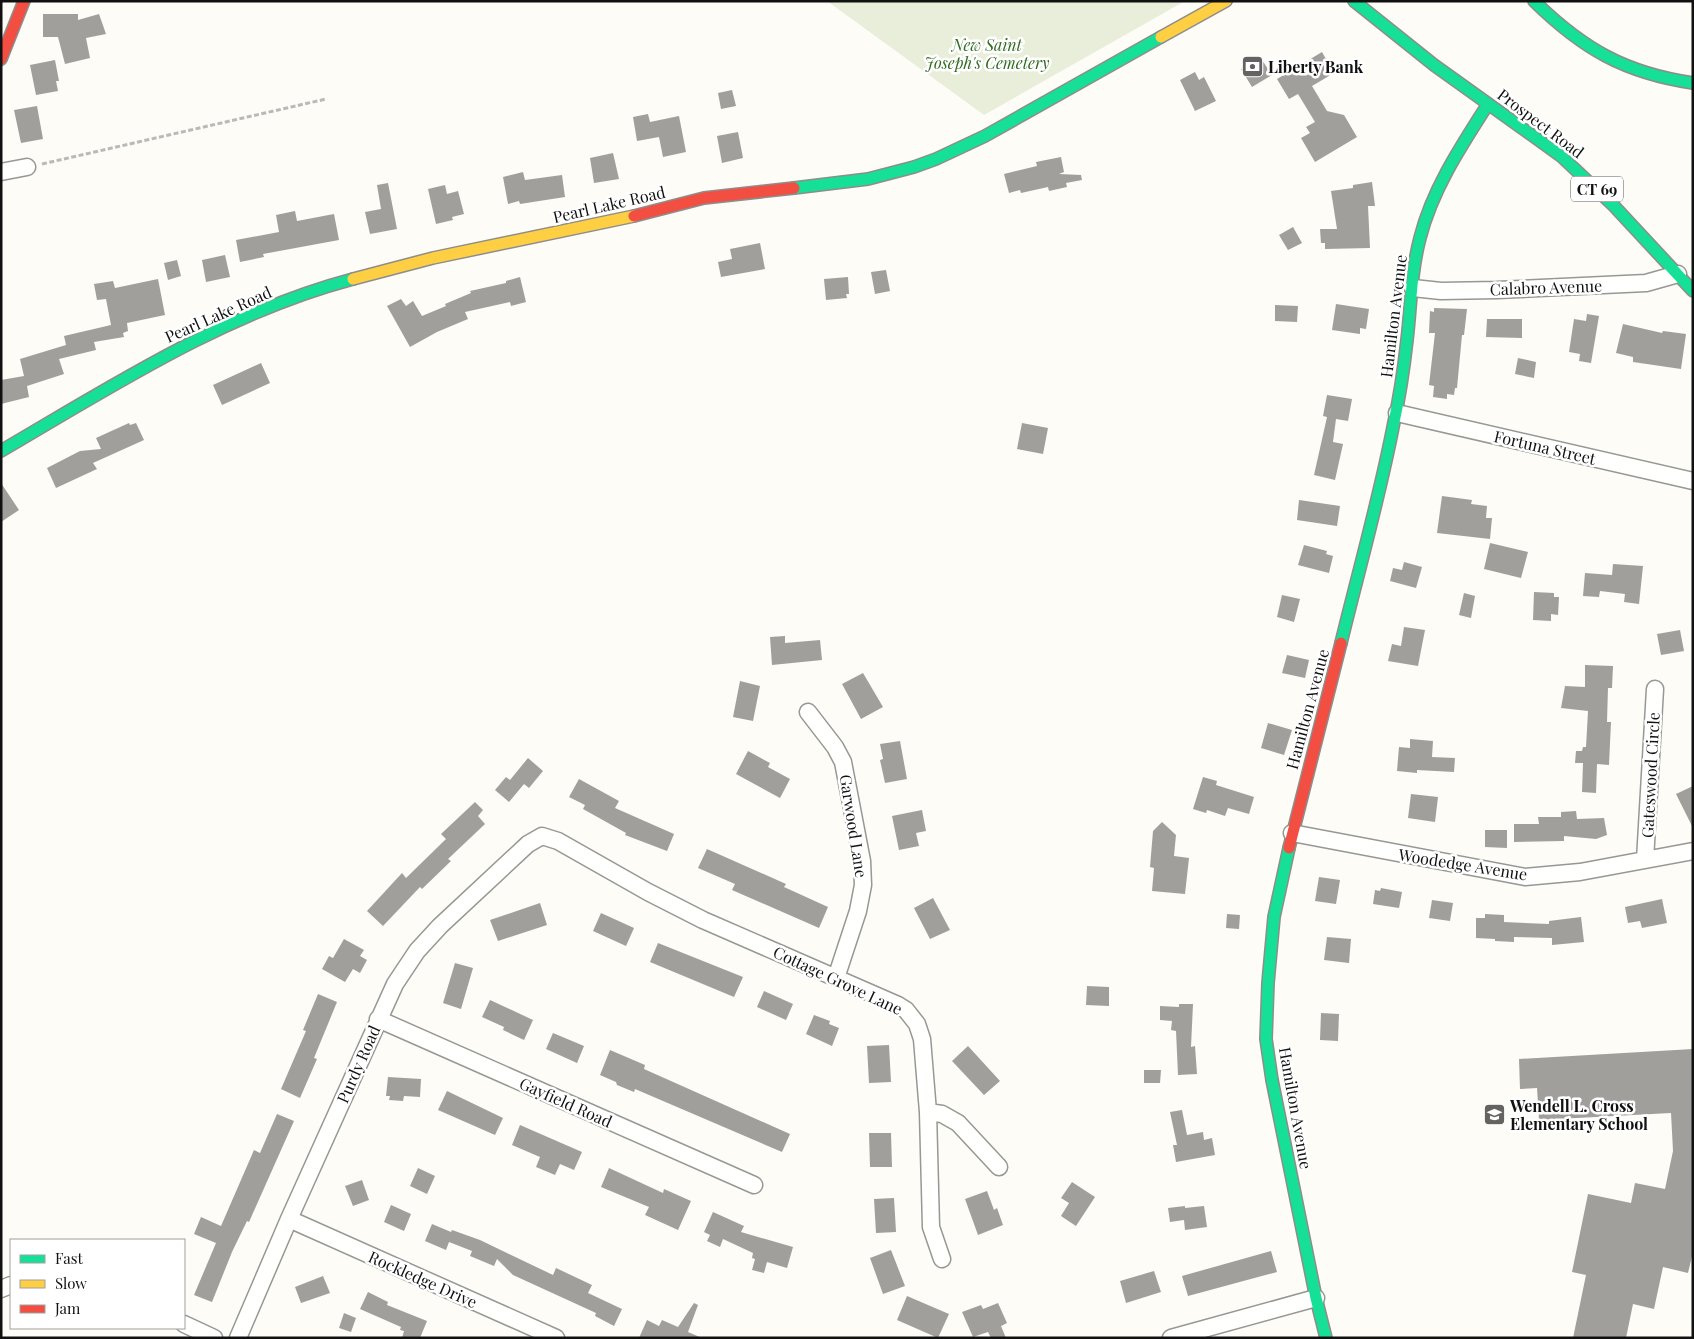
<svg xmlns="http://www.w3.org/2000/svg" width="1694" height="1339" font-family="'Playfair Display',serif">
<style>
.cemetery{fill:#e9eedb}
.building{fill:#a19f9c}
.lines{fill:none;stroke-linecap:round;stroke-linejoin:round}
.street-casing{stroke:#979795;stroke-width:19}
.fast-casing{stroke:#8e8d8b;stroke-width:14}
.slow-casing{stroke:#8e8d8b;stroke-width:14}
.jam-casing{stroke:#8e8d8b;stroke-width:14}
.path{stroke:#b9b9b8;stroke-width:3;stroke-dasharray:5 2.5;stroke-linecap:butt}
.street{stroke:#fffffe;stroke-width:16}
.fast{stroke:#16e098;stroke-width:11}
.slow{stroke:#ffcf43;stroke-width:11}
.jam{stroke:#f24e42;stroke-width:11}
.labels{text-anchor:middle;dominant-baseline:central;stroke-width:5;stroke-linejoin:round;paint-order:stroke}
.shield{fill:#fff;stroke:#585858;stroke-width:1}
.shield-label{font-size:15px;font-weight:bold;fill:#111}
.park-label{font-size:16px;font-style:italic;fill:#2f6b1f;stroke:#fff}
.poi-label{font-size:16px;font-weight:bold;fill:#111;stroke:#fff;text-anchor:start}
.street-label{font-size:16px;fill:#111;stroke:#fff}
</style>
<rect width="100%" height="100%" fill="#fdfcf7"/>
<path class="cemetery" d="M827 1H1185L984 115Z"/>
<path class="building" d="M43 14H78V20L99 14 106 34 86 38 90 58 65 64 58 37H43Z
M1322 52 1334 73 1312 86 1327 111 1344 115 1357 137 1315 162 1301 138 1310 133 1306 127 1315 122 1298 94 1289 99 1277 79Z
M1260 57 1272 75 1252 87 1241 69Z
M55 60 59 81H56L58 91 36 95 30 65Z
M1195 72 1199 80 1204 77 1216 101 1195 111 1180 80Z
M732 90 736 106 721 109 718 93Z
M37 106 43 139 21 143 14 110Z
M648 114 650 122 679 116 686 152 663 157 659 137 637 141 633 117Z
M738 132 743 158 722 163 717 136Z
M613 153 619 179 594 183 590 158Z
M1061 157 1064 172 1059 174 1081 175 1082 180 1066 183 1067 187 1049 191 1048 187 1021 193 1020 190 1009 193 1004 174 1037 166 1036 162Z
M523 172 525 180 562 175 565 197 520 204 519 201 508 204 503 177Z
M1372 182 1375 206H1368L1370 248 1325 249V243H1321L1320 229H1337L1331 191 1353 188V185Z
M388 183 397 229 370 234 365 212 381 209 377 185Z
M445 185 447 194 458 191 464 214 452 217 453 220 436 224 428 189Z
M295 211 297 221 334 214 339 240 263 254 264 257 240 262 236 240 279 232 276 215Z
M1293 227 1302 243 1288 250 1279 235Z
M760 243 765 269 721 277 718 262 732 259 730 249Z
M225 255 230 277 206 282 202 260Z
M177 260 181 276 168 280 164 263Z
M886 270 890 291 875 294 871 272Z
M520 277 526 302 511 306 510 302 465 312 468 319 437 332 410 347 387 306 401 299 406 306 413 301 422 316 446 306 445 304 471 293 470 291 506 283V281Z
M848 277 849 294H846L847 298 826 300 824 279Z
M158 279 165 315 127 323 128 331 123 333 124 337 94 342 96 350 59 359 64 374 27 386 29 397 1 404V380L24 376 20 359 66 345 64 336 111 325 106 299 97 300 94 284 113 281 115 288Z
M1336 304 1369 309 1366 329 1360 328V334L1332 330Z
M1275 305 1298 306 1297 322 1275 321Z
M1434 308 1467 309 1464 335H1462L1457 388H1455L1454 395 1447 394V399L1433 397 1434 386 1429 385 1435 333H1429L1430 311 1434 312Z
M1587 314 1599 316 1591 363 1579 361 1580 354 1569 352 1574 319 1586 321Z
M1487 319H1522V338L1486 337Z
M1623 324 1662 333 1663 331 1686 334 1681 369 1633 362V357L1616 353Z
M1518 358 1536 362 1534 378 1515 374Z
M261 363 270 383 222 405 213 385Z
M1327 395 1352 399 1348 421 1336 419 1333 442 1343 444 1335 480 1314 475 1327 417 1323 416Z
M129 423 130 425 136 423 144 440 93 463 97 469 56 488 47 468 80 451 101 449 96 438Z
M1022 423 1048 428 1043 454 1017 449Z
M1 483 19 510 1 522Z
M1442 496 1472 500 1471 504 1487 506 1486 518H1492L1490 539 1437 533Z
M1299 500 1340 506 1337 526 1297 520Z
M1490 543 1528 552 1521 578 1484 569Z
M1304 545 1327 551 1326 554 1333 556 1329 573 1298 565Z
M1404 562 1422 567 1416 588 1390 581 1393 568 1402 570Z
M1613 564 1643 566 1639 604 1624 602 1625 594 1600 591 1599 597 1583 596 1585 573 1612 575Z
M1534 592 1554 593V597H1559L1558 615 1551 614V621L1533 620Z
M1464 593 1475 596 1471 618 1459 615Z
M1282 595 1300 599 1294 622 1277 617Z
M1404 627 1425 630 1418 666 1388 661 1392 644 1401 646Z
M1680 630 1684 651 1661 655 1657 634Z
M785 636V643L820 640 822 660 772 665 770 637Z
M1287 655 1309 660 1305 678 1282 673Z
M1585 665 1613 666 1612 688H1608L1607 722H1611L1609 765 1597 764 1596 793 1582 792 1583 763H1575L1576 751H1582L1583 747H1586L1588 711 1561 708 1565 686 1585 687Z
M863 673 883 707 861 719 842 684Z
M740 681 760 686 753 721 733 717Z
M1268 723 1292 730 1284 755 1261 748Z
M1410 739 1433 741 1432 757 1455 758 1454 772 1417 770V773L1397 771 1399 747 1410 748Z
M900 741 907 779 885 783 880 760 883 759 880 744Z
M748 751 770 763 768 767 790 779 780 798 736 774Z
M528 758 543 771 529 788 524 784 509 802 495 790 506 777 510 780Z
M1203 777 1217 781 1216 785 1254 797 1249 814 1228 808 1225 816 1207 810 1206 813 1193 809Z
M579 779 619 801 615 808 674 834 667 851 625 835 626 833 583 809 585 805 569 797Z
M1693 786V828L1676 794Z
M1411 794 1438 797 1435 822 1408 818Z
M475 802 483 810 478 816 485 824 448 859 451 861 422 889 420 887 383 926 367 911 402 873 406 878 446 839 441 834Z
M922 810 926 831 916 833 919 846 899 850 892 816Z
M1576 811 1577 819 1604 818 1607 835 1596 839 1564 836V841L1514 842V824H1539L1538 817H1561V812Z
M1162 822 1176 835 1174 856 1189 858 1185 894 1152 891 1154 868 1150 867 1153 831Z
M1485 830H1507V848L1485 847Z
M707 849 786 884 784 887 828 907 819 928 732 890 735 884 698 868Z
M1319 877 1340 880 1336 904 1315 901Z
M1381 888 1402 892 1399 908 1373 904 1375 890 1380 891Z
M933 898 950 930 930 939 914 908Z
M1662 899 1667 923 1642 928 1640 921 1628 923 1625 907Z
M1432 900 1453 903 1450 921 1429 918Z
M540 903 547 925 498 941 490 920Z
M601 913 634 928 626 946 593 931Z
M1227 914 1240 915 1239 929 1226 928Z
M1485 914 1504 915V922L1549 924V921L1581 917 1584 942 1552 945V938L1514 937V942L1495 941V939L1476 938V918H1485Z
M1327 937 1351 939 1349 963 1324 960Z
M344 939 364 950 360 956 367 960 360 973 353 969 345 982 322 969 329 956 333 958Z
M658 943 743 977 734 997 650 962Z
M455 963 473 968 461 1009 443 1003Z
M1087 986 1109 987V1006L1086 1005Z
M764 991 793 1004 786 1020 757 1007Z
M318 994 337 1002 314 1058 317 1059 300 1098 281 1089 306 1031 303 1030Z
M490 1000 533 1020 524 1040 503 1030 504 1027 482 1017Z
M1179 1004H1193L1191 1047 1195 1046 1197 1074 1178 1075 1176 1031 1171 1030 1172 1021 1160 1020V1006L1179 1007Z
M1321 1013 1339 1014 1338 1041 1320 1040Z
M814 1015 830 1021 829 1024 839 1028 832 1046 806 1034Z
M553 1033 584 1046 577 1063 546 1049Z
M889 1045 891 1082 869 1083 867 1046Z
M968 1046 1000 1081 984 1095 952 1061Z
M1693 1049V1252L1688 1273 1663 1267 1654 1309 1633 1304 1626 1338H1573L1586 1275 1572 1272 1588 1194 1631 1203 1635 1183 1665 1189 1673 1151 1671 1113 1539 1120 1537 1088 1520 1089 1519 1059Z
M610 1050 645 1065 644 1069 790 1134 782 1152 635 1089 634 1092 617 1085 616 1082 600 1075Z
M1144 1070H1161L1160 1083H1144Z
M388 1077 421 1079 420 1097 404 1096 403 1101 389 1100 390 1096H386Z
M447 1091 503 1118 495 1135 438 1110Z
M1182 1110 1187 1135 1203 1132 1204 1140 1212 1138 1215 1155 1176 1162 1173 1145H1177L1170 1112Z
M277 1114 294 1121 249 1222 247 1221 232 1252 212 1302 194 1295 216 1243 194 1234 201 1217 221 1226 254 1150 260 1153Z
M520 1125 582 1152 574 1170 560 1164 555 1175 536 1167 540 1157 512 1145Z
M869 1133H891L892 1167H870Z
M418 1168 435 1176 427 1194 410 1186Z
M609 1168 663 1193 664 1189 691 1201 678 1230 645 1215 649 1207 601 1187Z
M362 1180 369 1200 353 1206 345 1186Z
M1072 1182 1095 1197 1076 1226 1061 1216 1069 1203 1061 1198Z
M987 1191 994 1210 997 1208 1003 1225 978 1235 965 1199Z
M894 1198 896 1232 876 1233 874 1199Z
M391 1205 411 1214 404 1231 384 1222Z
M1185 1206V1208L1204 1206 1207 1227 1185 1230 1184 1220 1170 1222 1168 1208Z
M713 1212 744 1226 741 1232 793 1247 787 1268 767 1262 764 1273 752 1270 755 1259 752 1258 753 1253 723 1239 720 1247 707 1241 710 1235 704 1232Z
M432 1224 451 1232 452 1230 480 1240 553 1275 556 1268 592 1285 588 1293 622 1309 614 1326 595 1316 596 1313 513 1275 497 1259 494 1266 470 1256 472 1251 449 1242 446 1250 425 1241Z
M891 1250 905 1286 883 1294 870 1258Z
M1271 1251 1277 1272 1188 1296 1182 1276Z
M1154 1271 1161 1292 1126 1303 1120 1281Z
M323 1276 330 1293 301 1303 295 1287Z
M368 1292 388 1302 387 1305 427 1321 420 1338H402L404 1331 400 1330 401 1327 360 1309Z
M907 1296 949 1314 938 1338 897 1320Z
M694 1303 698 1305 688 1332 702 1338H639L647 1320 659 1326 662 1320 678 1327Z
M998 1303 1007 1323 1001 1326 1006 1338H991L988 1332 973 1337 962 1312 981 1305 983 1309Z
M344 1313 356 1318 351 1332 339 1328Z"/>
<g class="lines">
<defs>
<path id="street" d="M1 172 27 167
M1413 288 1441 291 1497 290 1646 283 1678 274
M1397 413 1693 481
M808 712 835 747 843 762 862 861 863 885 858 911 836 978
M1292 833 1525 877 1580 872 1693 851
M1645 860 1655 689
M378 1019 754 1185
M928 1112 942 1114 958 1123 999 1167
M289 1219 556 1338
M1 1289 11 1285
M184 1324 214 1338
M238 1338 289 1219 395 984 417 951 440 926 528 844 542 836 558 841 648 892 703 920 898 1005 906 1010 917 1024 922 1039 928 1112 931 1227 942 1259
M1171 1338 1316 1298"/>
<path id="fast" d="M1354 1 1434 65 1561 156 1614 206 1693 291
M1534 1C1583 49 1625 73 1693 83
M794 188 868 179 914 167 936 159 985 136 1161 37
M1 451C114 385 225 313 353 279
M1341 643C1359 569 1380 496 1394 422 1400 395 1404 367 1407 340 1411 306 1411 272 1420 238 1432 190 1461 146 1488 104
M1289 848 1274 917 1268 983 1266 1039 1272 1080 1316 1298 1326 1338"/>
<path id="slow" d="M1161 37 1226 1
M353 279 433 258 634 216"/>
<path id="jam" d="M1 59 24 1
M634 216 704 198 794 188
M1289 848 1341 643"/>
</defs>
<use href="#street" class="street-casing"/>
<use href="#fast" class="fast-casing"/>
<use href="#slow" class="slow-casing"/>
<use href="#jam" class="jam-casing"/>
<path class="path" d="M42 164 326 99"/>
<use href="#street" class="street"/>
<use href="#fast" class="fast"/>
<use href="#slow" class="slow"/>
<use href="#jam" class="jam"/>
</g>
<defs>
<symbol id="bank-square" viewBox="-11 -11 22 22"><rect x="-9" y="-9" width="18" height="18" rx="4" fill="#646362" stroke="#fff"/><path d="M-6-4H6V4H-6ZM0-2.3a2.3 2.3 0 1 0 0 4.6a2.3 2.3 0 1 0 0-4.6Z" fill="#fff"/></symbol>
<symbol id="school-square" viewBox="-11 -11 22 22"><rect x="-9" y="-9" width="18" height="18" rx="4" fill="#646362" stroke="#fff"/><path d="M0-5L7-2L0 1L-7-2ZM-4 1L0 2.5L4 1V4Q0 6-4 4Z" fill="#fff"/></symbol>
</defs>
<g fill-rule="evenodd">
<use href="#bank-square" x="1240" y="54" width="25" height="25"/>
<use href="#school-square" x="1482" y="1102" width="25" height="25"/>
</g>
<g class="labels">
<rect class="shield" x="1571" y="176.5" width="52" height="25" rx="4"/>
<g class="shield-label">
<text x="1597" y="189">CT 69</text>
</g>
<g class="park-label">
<text x="987" y="44">New Saint<tspan x="987" dy="18">Joseph's Cemetery</tspan></text>
</g>
<g class="poi-label">
<text x="1268" y="66">Liberty Bank</text>
<text x="1510" y="1105">Wendell L. Cross<tspan x="1510" dy="18">Elementary School</tspan></text>
</g>
<g class="street-label">
<text transform="translate(1541 123) rotate(37)">Prospect Road</text>
<text transform="translate(609 204) rotate(-13)">Pearl Lake Road</text>
<text transform="translate(1546 287) rotate(-2)">Calabro Avenue</text>
<text transform="translate(218 314) rotate(-24)">Pearl Lake Road</text>
<text transform="translate(1393 316) rotate(-83)">Hamilton Avenue</text>
<text transform="translate(1545 447) rotate(13)">Fortuna Street</text>
<text transform="translate(1307 709) rotate(-75)">Hamilton Avenue</text>
<text transform="translate(1650 775) rotate(-87)">Gateswood Circle</text>
<text transform="translate(854 826) rotate(81)">Garwood Lane</text>
<text transform="translate(1463 864) rotate(9)">Woodedge Avenue</text>
<text transform="translate(838 980) rotate(25)">Cottage Grove Lane</text>
<text transform="translate(358 1064) rotate(-66)">Purdy Road</text>
<text transform="translate(566 1102) rotate(24)">Gayfield Road</text>
<text transform="translate(1296 1108) rotate(80)">Hamilton Avenue</text>
<text transform="translate(423 1279) rotate(24)">Rockledge Drive</text>
</g>
</g>
<rect width="1694" height="1339" fill="none" stroke="#111111" stroke-width="5"/>
<rect x="10" y="1239" width="175" height="90" fill="#ffffff" stroke="#a0a0a0"/>
<rect x="20" y="1255" width="25" height="8" fill="#16e098" stroke="#a0a0a0"/>
<text x="55" y="1264" font-size="15" fill="#111111">Fast</text>
<rect x="20" y="1280" width="25" height="8" fill="#ffcf43" stroke="#a0a0a0"/>
<text x="55" y="1289" font-size="15" fill="#111111">Slow</text>
<rect x="20" y="1305" width="25" height="8" fill="#f24e42" stroke="#a0a0a0"/>
<text x="55" y="1314" font-size="15" fill="#111111">Jam</text>
</svg>
